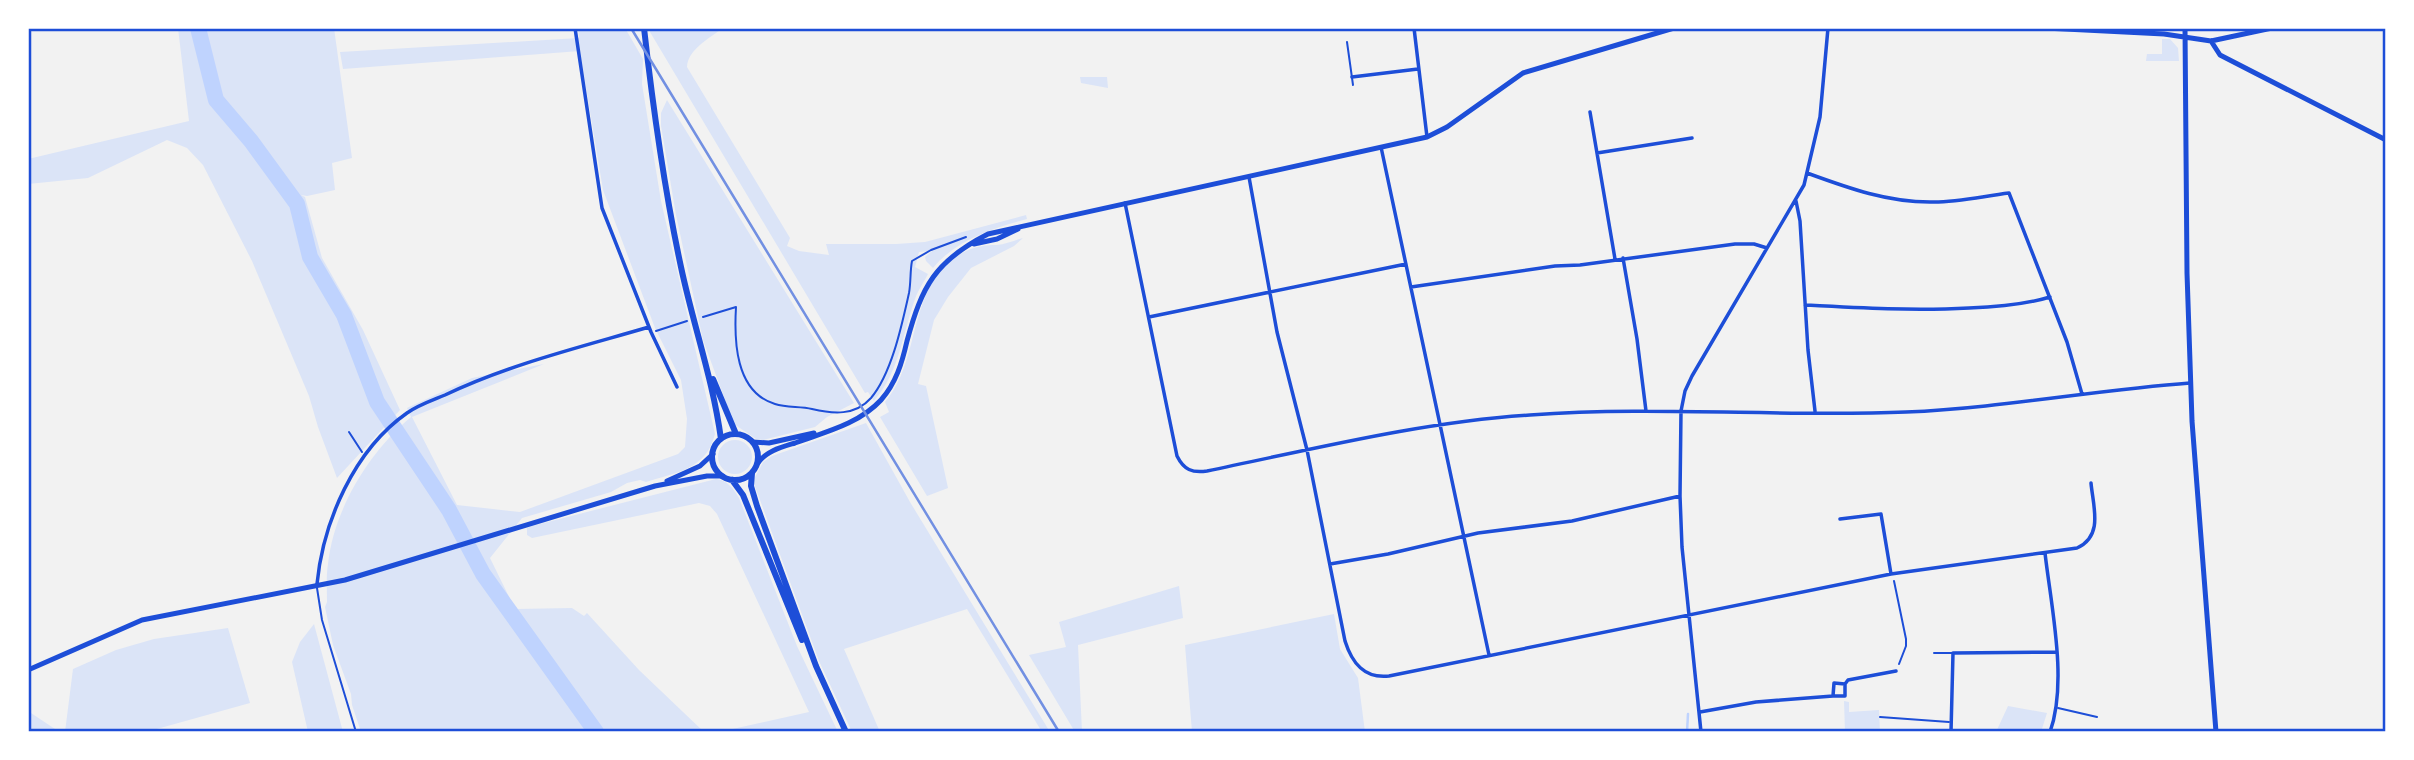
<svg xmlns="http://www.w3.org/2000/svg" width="2414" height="760" font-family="'Space Grotesk',sans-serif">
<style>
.green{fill:#dbe4f7}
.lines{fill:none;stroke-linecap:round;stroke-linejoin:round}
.stream{stroke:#bfd3fe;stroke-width:2.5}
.river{stroke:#bfd3fe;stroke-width:16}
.path{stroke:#1d4ed8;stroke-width:2}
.service{stroke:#1d4ed8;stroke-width:2}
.minor{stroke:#1d4ed8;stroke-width:3.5}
.tertiary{stroke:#1d4ed8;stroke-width:5}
.secondary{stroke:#1d4ed8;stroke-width:5}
.primary{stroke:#1d4ed8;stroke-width:6}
.rail{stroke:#7290e2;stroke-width:2.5}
.neatline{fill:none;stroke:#1d4ed8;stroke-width:2.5}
</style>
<rect width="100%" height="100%" fill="#f2f2f2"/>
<path class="green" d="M178 28H334L352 158 332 163 335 190 307 196 301 195 305 197 322 258 363 330 400 410 337 478 318 427 309 396 252 261 203 165 187 148 167 140 88 178 28 184V159L189 121Z
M578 28H625L643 59 642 84 661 201 715 434C706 470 677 472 646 482L640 480 627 483 611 492 522 518 490 558 515 609 572 608 584 616 587 613 639 670 704 732H361L352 705 351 694 333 645 325 607 327 602C327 589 326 576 328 564 334 509 369 452 411 417L407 408 472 378 544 364 412 417 457 505 520 512 678 454 685 447 687 419 681 380 655 328 603 190 580 51 343 69 340 52 579 38Z
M651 28H723C710 38 688 49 687 67L790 238 787 246 799 251 829 255 826 244H896L925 242 1026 215 1027 219C993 228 956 240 933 268L926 261 925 257 932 251 919 252 915 267 928 274C924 282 918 290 915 299 902 335 900 371 874 401L868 392 865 393 650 32Z
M2162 39H2170L2178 48 2179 61H2146L2147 54H2162Z
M1080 77H1107L1108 88 1081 83Z
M667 100 854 403 827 417 815 427 763 440 756 439 734 424 703 340 676 215 661 126V113Z
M1023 238 1014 246 971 268 948 297 934 320 918 384 926 386 948 488 927 496 880 417 889 412 885 402C923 359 906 279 966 251 977 246 986 245 997 245 1006 244 1015 240 1023 238Z
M866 423 910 502 1050 732H1042L967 609 844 649 880 732H852L819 661 753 481 763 462 772 456Z
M718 457a17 17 0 1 1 34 0a17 17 0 1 1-34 0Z
M716 479C727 480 733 488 739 498L797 646 838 732H719L809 712 717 514 710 506 699 503 532 538 527 535V528L532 526Z
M1179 586 1183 618 1078 645 1082 732H1075L1029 655 1066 647 1059 622Z
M1334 614 1340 649 1358 678 1365 732H1192L1185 645Z
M314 624 343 732H308L292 662 300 642Z
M228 628 250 703 146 732H65L73 669 116 650 154 639Z
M1844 701 1849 702V712L1879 710 1880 732H1845Z
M2008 706 2047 713 2041 732H1996Z
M28 711 58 731V732H28Z"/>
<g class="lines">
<path class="stream" d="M1687 732 1688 714"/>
<path class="river" d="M198 28 216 100 251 141 297 204 310 257 344 315 377 402 449 510 483 574 596 732"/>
<path class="path" d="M703 317 736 307C734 340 735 392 775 404 787 408 800 406 812 409 833 414 855 416 871 398 892 373 902 324 909 293 911 282 910 271 912 261L931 250 966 237
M656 331 687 321
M349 432 362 452
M1894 581 1906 639V646L1899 664"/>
<path class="service" d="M1347 42 1353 85
M317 588 322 620 356 732
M1934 653H1952
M2058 708 2097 717
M1880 717 1949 722"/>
<path class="minor" d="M575 28 602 208 651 332 677 387
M1414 28 1427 137
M1352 77 1418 69
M1590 112 1615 259
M1381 147 1489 655
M1597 153 1692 138
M1807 173C1848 188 1889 203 1934 202 1959 202 1984 196 2009 193L2067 342 2082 394
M1249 177 1277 332 1307 450 1345 641C1352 663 1364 679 1389 676L1891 574 2077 548C2104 536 2093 506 2091 483
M1796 201 1800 221 1808 350 1815 411
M1125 203 1177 456C1184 470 1192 473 1207 471 1314 449 1421 422 1530 415 1655 406 1781 417 1906 412 2001 408 2095 390 2190 383
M1623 258 1637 339 1646 411
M1411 287 1555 266 1580 265 1735 244H1754L1767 248
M1805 305C1860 308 1914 311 1969 308 1996 307 2024 305 2050 297
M1149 317 1406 264
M1840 519 1881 514 1891 574
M2045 553C2051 606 2068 682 2050 732
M1330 564 1388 554 1478 533 1572 521 1680 496
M317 584C323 522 354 450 407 413 418 405 433 400 445 395 510 364 581 347 649 327
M1845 684V696H1833L1834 683 1845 684 1848 680 1896 671
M1700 712 1756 702 1833 696
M1701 732 1682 547 1680 496 1681 411 1685 391 1692 376 1804 185 1820 117 1828 28
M1951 732 1953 653 2056 652"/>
<path class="tertiary" d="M974 244 997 239 1018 229
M753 442 769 443 814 433
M758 463C766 451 782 447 795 443 825 432 859 424 881 400 896 383 902 363 907 341 922 286 935 261 988 234L1427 137 1447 127 1523 73 1674 28
M667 481 700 466 713 454
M28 670 142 620 345 580 655 486 707 476H723"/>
<path class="secondary" d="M2045 28 2164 34 2211 41 2272 28
M2185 28 2187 273 2192 421 2216 732
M2211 41 2220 55 2386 140"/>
<path class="primary" d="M644 28C653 108 664 188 681 267 693 324 713 380 721 439
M713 379 736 434
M712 457a23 23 0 1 1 46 0a23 23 0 1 1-46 0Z
M752 473 751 486 757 506 816 666 846 732
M732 480 743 495 802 640"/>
<path class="rail" d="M631 28 1059 732"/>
</g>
<rect width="2414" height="760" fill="none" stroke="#ffffff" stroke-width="60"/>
<rect x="30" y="30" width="2354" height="700" class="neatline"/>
</svg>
